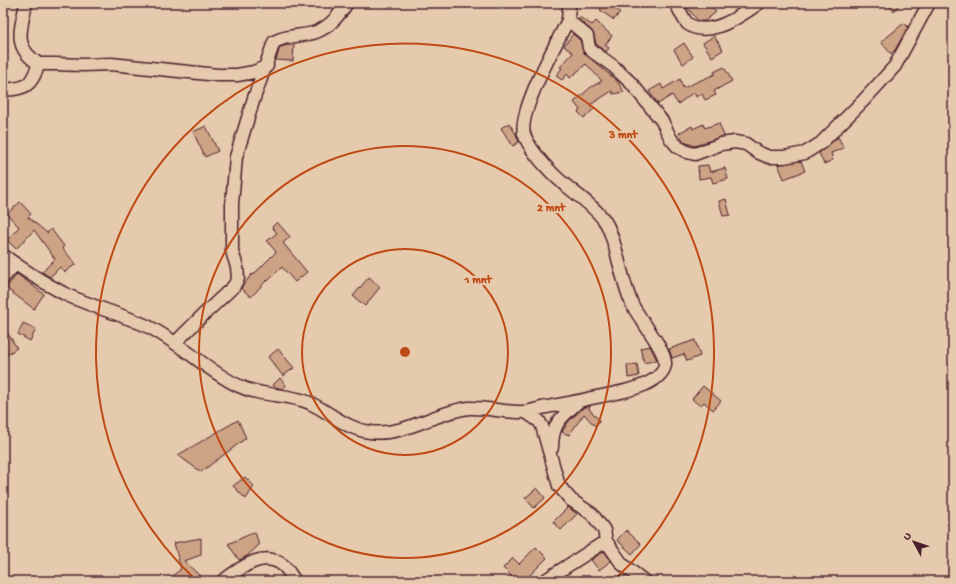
<svg xmlns="http://www.w3.org/2000/svg" width="956" height="584" font-family="'Gochi Hand',sans-serif">
<style>
.building{fill:#cda386;stroke:#4a1f2b}
.lines{fill:none;stroke-linecap:round;stroke-linejoin:round}
.minor-casing{stroke:#4a1f2b;stroke-width:15}
.minor{stroke:#e6caad;stroke-width:12}
.ring{fill:none;stroke:#c04a14;stroke-width:2}
.centre{fill:#c04a14;stroke:#e6caad;stroke-width:2}
.ring-label{font-size:12px;text-anchor:middle;font-weight:bold;fill:#c04a14;stroke:#e6caad;stroke-width:4;stroke-linejoin:round;paint-order:stroke}
</style>
<rect width="100%" height="100%" fill="#e6caad"/>
<filter id="ink" filterUnits="userSpaceOnUse"><feTurbulence type="fractalNoise" baseFrequency=".025" numOctaves="2"/><feDisplacementMap in="SourceGraphic" scale="8" xChannelSelector="R" yChannelSelector="G"/><feConvolveMatrix kernelMatrix="1 2 1 2 8 2 1 2 1" color-interpolation-filters="sRGB"/></filter>
<g filter="url(#ink)">
<path class="building" d="M605 3H608L620 12 614 20 600 10Z
M684 3H709L716 12 705 21H698Z
M885 3H901L894 11Z
M579 17 592 25 596 21 612 36 605 45 609 48 606 52 596 44 594 35 592 31 578 19Z
M904 23 908 27 895 50 891 54 881 42Z
M573 34 580 40 584 53 617 81 624 92 613 94 612 91 590 105 594 109 584 118 578 112 580 110 574 102 591 87 602 81 586 64 570 78 567 74 562 80 556 76 562 68 560 67 573 53 564 46Z
M714 36 723 50 712 57 703 43Z
M684 43 693 57 683 64 674 50Z
M288 45H294L293 61 276 60 280 47Z
M724 67 732 81 714 91 716 95 705 100 702 94 696 97 694 92 678 104 672 95 658 104 649 91 661 84 663 89 680 79 683 88 715 74 714 72Z
M509 123 516 134 519 142 513 146 501 128Z
M719 123 724 136 695 146 684 142 679 133 692 126 693 129 703 124 705 128Z
M206 126 218 151 205 157 193 132Z
M838 137 844 148 831 153 833 160 824 164 819 153Z
M801 161 805 171 784 179 778 164Z
M708 165 710 172 725 168 728 179 713 183 711 177 699 179 698 166Z
M726 199 730 215 723 216 719 201Z
M20 202 31 214 28 217 47 233 51 229 64 246 62 248 76 264 65 272 60 267 50 277 42 272 55 259 34 230 16 249 7 240 19 227 7 214Z
M277 222 290 237 283 243 307 272 295 282 282 267 268 281 267 280 251 297 241 288 252 274 253 275 276 252 267 241 277 233 272 227Z
M17 274 44 294 34 309 6 288Z
M369 277 380 287 365 306 353 296Z
M23 323 36 329 30 341 18 334Z
M3 326 17 348 3 357Z
M695 340 700 356 687 361 684 354 672 358 669 349Z
M650 346 657 360 644 363 640 348Z
M278 349 294 368 283 376 268 357Z
M637 364 639 376 628 378 627 365Z
M280 378 286 385 283 389 275 387 273 385Z
M703 386 721 401 713 410 704 402 700 406 692 399Z
M590 406 589 409 600 421 595 426 584 414 569 435 562 432 568 422 583 408Z
M238 420 246 438 201 472 178 455Z
M245 477 254 486 246 499 233 486Z
M537 488 545 498 534 508 525 498Z
M568 507 577 514 561 530 553 522Z
M626 530 641 544 632 554 617 540Z
M255 532 259 545 247 556 239 560 228 544Z
M201 538V555L184 561 201 577 189 581H178L170 578 181 569 174 543Z
M536 547 547 558 524 581H516L503 568 513 558 519 564Z
M604 551 611 561 599 570 591 560Z"/>
<g class="lines">
<defs>
<path id="minor" d="M675 3C680 9 683 20 688 24 709 39 742 15 759 3
M568 20 587 36 589 48 592 51 613 66 631 83 662 121 671 139 678 147 687 152 695 154 721 144 735 142 746 144 757 152 769 157H784L805 153 821 143 864 100 895 66 929 3
M39 64H54L83 65 111 64 218 75H237L254 72 267 66
M3 90C27 88 30 87 39 64 12 47 21 30 26 3
M3 255C22 269 44 283 65 294 92 307 122 314 149 327 181 343 207 371 239 386 261 397 287 393 310 403 331 413 346 429 370 432 403 437 437 411 469 408 487 407 506 413 525 412 532 411 540 408 547 407 562 404 577 402 591 398 610 394 661 388 665 365 667 351 640 320 633 306 625 290 620 265 615 247 612 238 610 228 604 220 591 202 570 191 554 175 544 165 529 148 524 134 518 111 557 43 568 20L569 7 568 3
M3 278 15 264
M175 343 202 316 234 286 238 278 237 267 232 251V204L236 157 254 98 274 42C288 34 302 37 316 32 330 27 339 15 347 3
M526 412 539 421 542 426 559 486 571 500 592 514 604 530 606 541 622 564 644 581
M552 448C552 423 561 418 578 402
M223 581C240 568 264 549 284 566 288 570 291 576 295 581
M544 581 606 541"/>
</defs>
<use href="#minor" class="minor-casing"/>
<use href="#minor" class="minor"/>
</g>
</g>
<g class="ring">
<circle cx="405" cy="352" r="103"/>
<circle cx="405" cy="352" r="206"/>
<path d="M196 580A309 309 0 1 1 614 580"/>
</g>
<circle cx="405" cy="352" r="6" class="centre"/>
<g class="ring-label">
<text x="623" y="138">3 mnt</text>
<text x="551" y="211">2 mnt</text>
<text x="478" y="283">1 mnt</text>
</g>
<rect width="956" height="584" fill="none" stroke="#e6caad" stroke-width="16"/>
<rect x="8" y="8" width="940" height="568" fill="none" stroke="#4a1f2b" stroke-width="1.5" filter="url(#ink)"/>
<g transform="translate(914 542) rotate(310)" stroke="#e6caad" stroke-width="3" paint-order="stroke">
<path d="M0-3L7 15L0 10L-7 15Z" fill="#4a1f2b"/>
<text y="-6" font-size="11" font-weight="bold" text-anchor="middle" fill="#4a1f2b">U</text>
</g>
</svg>
